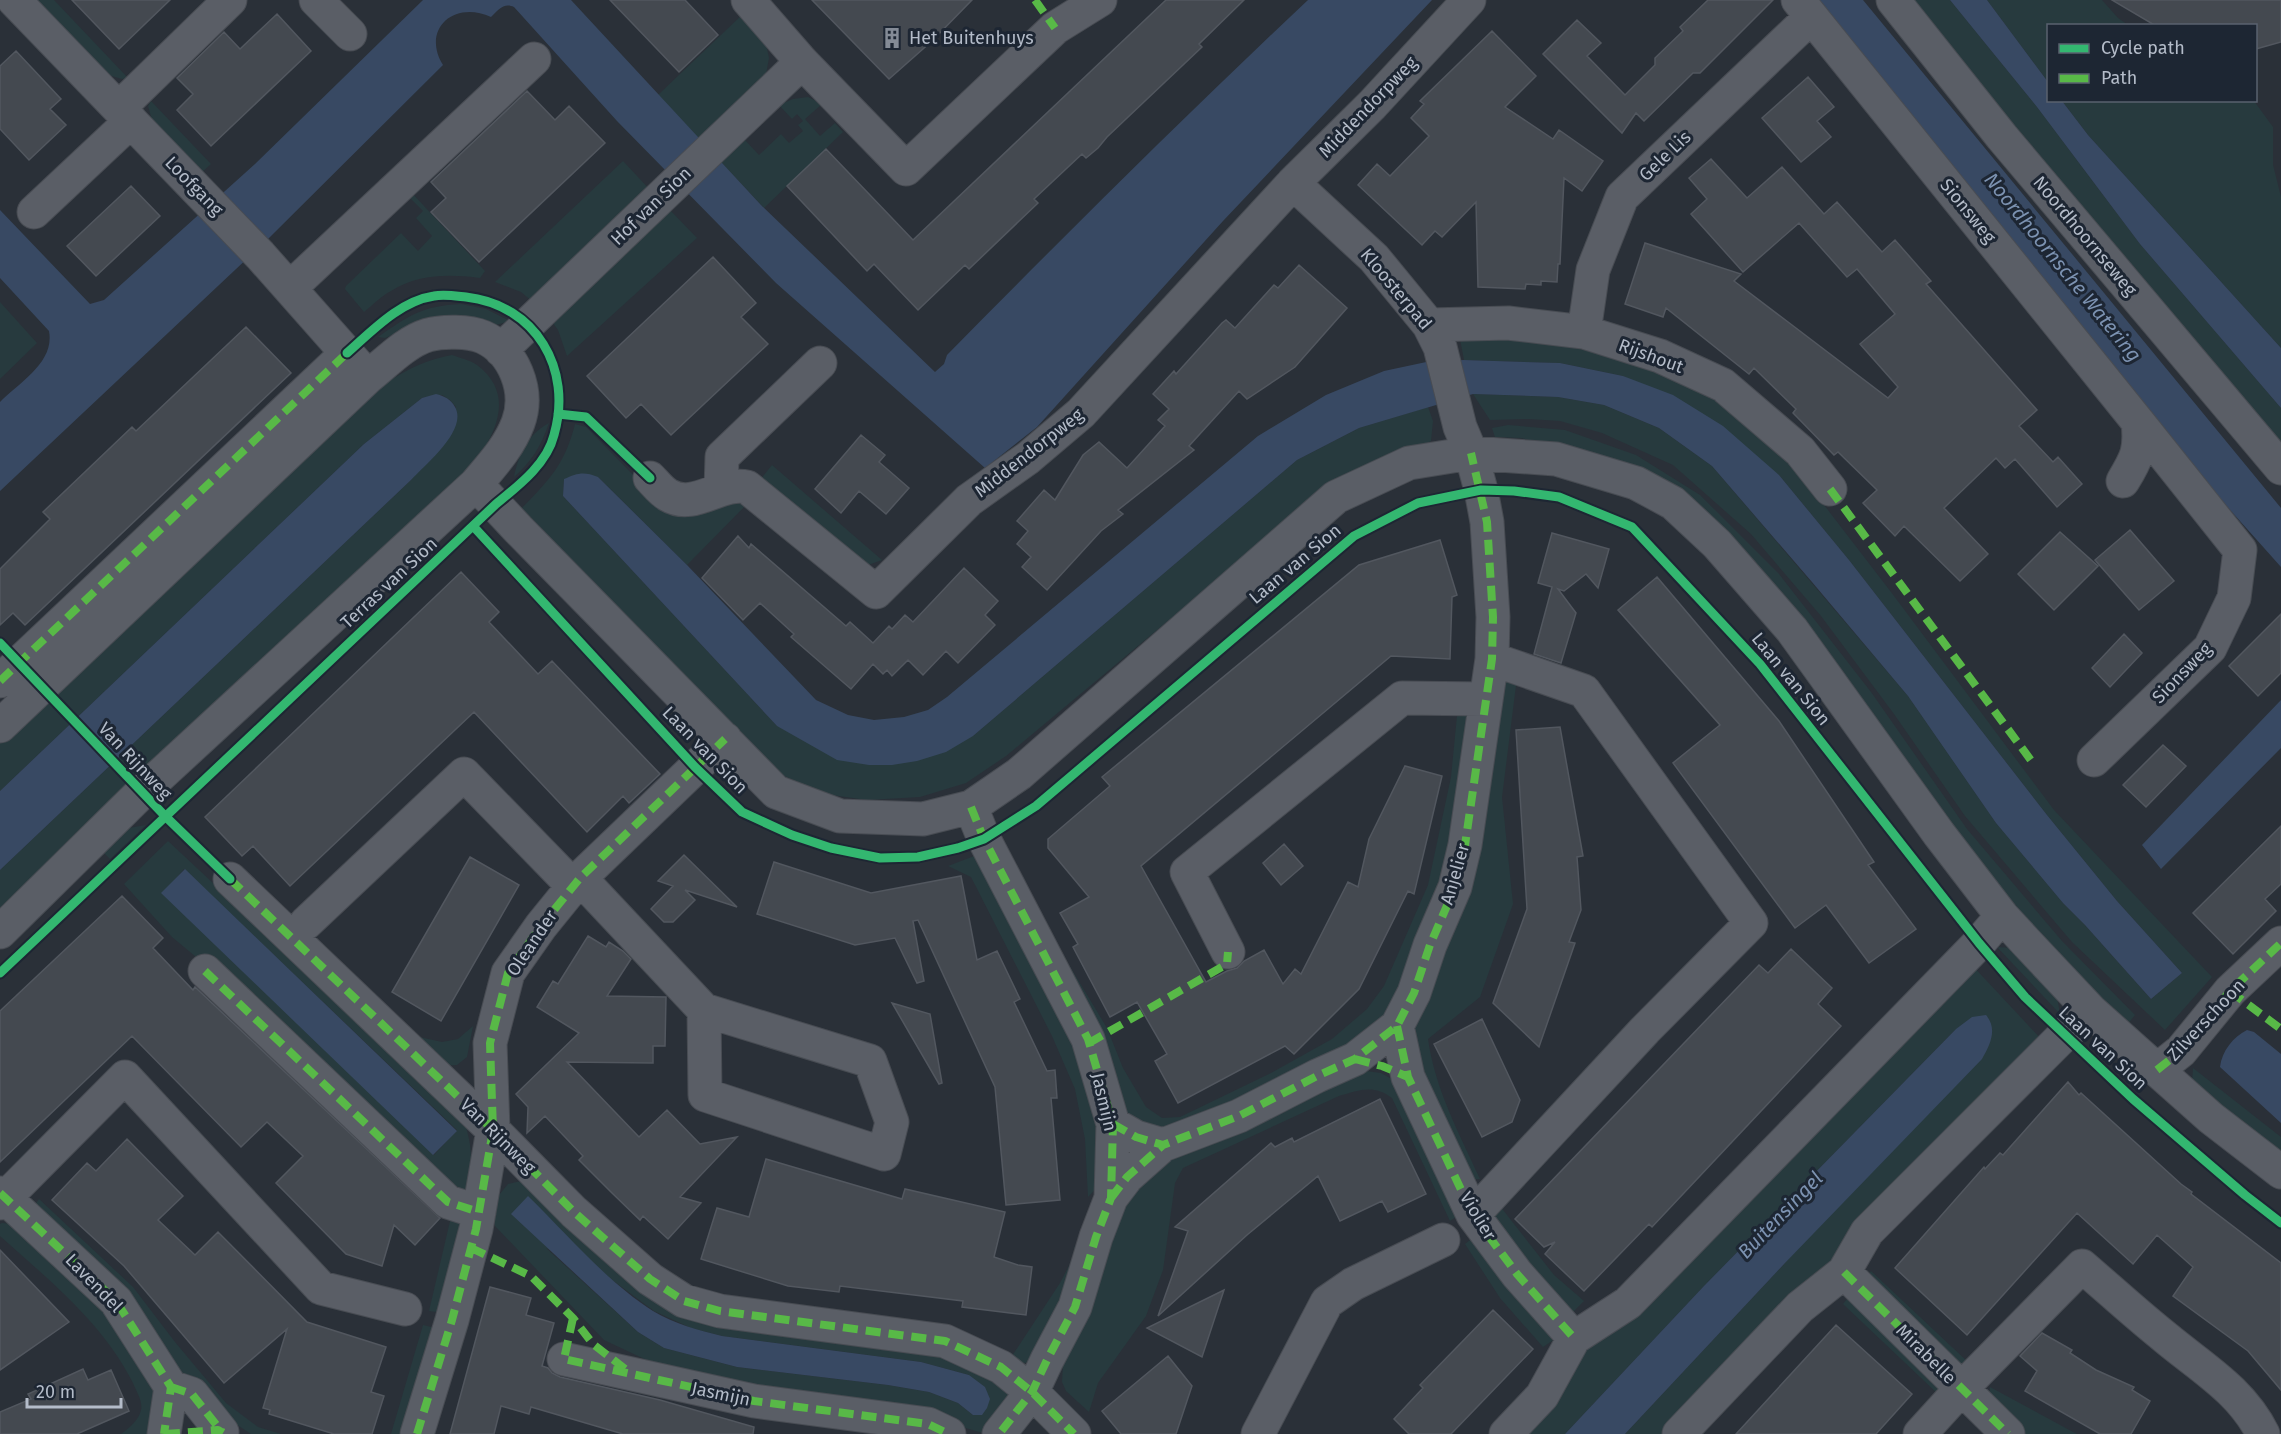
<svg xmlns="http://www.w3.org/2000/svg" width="2281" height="1434" font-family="'Fira Sans',sans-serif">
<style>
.green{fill:#273a3e;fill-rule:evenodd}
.water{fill:#384963}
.building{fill:#444950;stroke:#52575f;stroke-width:1.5}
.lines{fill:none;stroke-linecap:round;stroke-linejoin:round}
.minor-casing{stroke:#484c53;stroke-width:35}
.minor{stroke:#5a5e66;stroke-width:33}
.quiet{stroke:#58b947;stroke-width:8;stroke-dasharray:15 8;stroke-linecap:butt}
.cycleway-casing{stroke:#1d2633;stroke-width:13}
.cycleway{stroke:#33b770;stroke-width:9}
.labels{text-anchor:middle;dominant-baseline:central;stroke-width:6;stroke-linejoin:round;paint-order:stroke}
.poi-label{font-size:18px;fill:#b4bcc9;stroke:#1d2633;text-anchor:start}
.street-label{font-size:18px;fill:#b4bcc9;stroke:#1d2633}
.water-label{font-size:20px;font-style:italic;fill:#7c92b1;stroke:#1d2633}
</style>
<rect width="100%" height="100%" fill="#2a3038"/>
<path class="green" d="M38 0H54L128 78 122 79 108 75Z
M1910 0H1950L2037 107 2140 244 2281 408V444L1980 86Z
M1987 0H2102L2118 18 2128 25 2048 26V82Z
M743 14 764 35 769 58 765 80 701 141 658 95Z
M808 97 822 104 805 119 820 136 835 123 843 132 764 208 720 161 744 139 759 155 781 134 789 143 803 131 798 125 803 121 797 114 792 119 779 105 793 99Z
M151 101 211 164 201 173 152 120 148 106Z
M2062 101H2254L2273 127V165L2281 197V348L2088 135Z
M623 161 651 191 532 301 521 292 495 282Z
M409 190 485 271 480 278C449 274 418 274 391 291 381 296 373 305 364 312L345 289 346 286 401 233 418 251 432 236 416 218 423 211 408 196Z
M668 208 697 238 567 356 558 330 550 319Z
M0 302 37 343 0 379Z
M461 304 486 309 510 321 492 326 473 318 452 315 431 319 385 338 378 337C410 315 422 306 461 304Z
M1492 338 1554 343 1630 361 1706 393 1791 462 1891 592 2054 810 2212 977 2165 1030 2072 942 1965 816 1894 714 1821 616 1751 534 1673 465 1602 433 1560 421 1528 419 1490 420 1473 394 1558 397 1604 405 1659 428 1712 466 1908 696 1996 823 2063 903 2085 925 2151 999 2182 973 2117 901 2047 815 1849 560 1779 475 1623 376 1560 363 1464 360 1460 339Z
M452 355C460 358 470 360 477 365 530 405 474 464 446 499L0 922V870L411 480 456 407 450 400 442 395 422 398 364 444 0 791V740L355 404C387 382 413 362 452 355Z
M1428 407 1433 421 1431 441 1421 448 1333 483 1006 756 966 783 920 797 867 800 824 794 771 770 522 508C550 479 565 464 575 424L586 427 643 485 750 501 687 565 598 477 564 479 563 496 777 726 973 736 1297 460 1359 428Z
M549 423C541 446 532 461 514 477 519 453 527 435 549 423Z
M1508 425 1565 430 1636 455 1700 495 1779 574 1871 692 1967 829 2062 941 2135 1015 2127 1025 2055 951 1957 837 1770 585 1586 452 1521 438 1495 437 1492 428Z
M772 465 882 560 868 565 760 480Z
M1517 677 1502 797 1513 904 1480 997 1428 1039C1435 1089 1459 1133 1480 1179L1464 1180 1423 1088 1413 1027 1501 690 1508 678Z
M1466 712 1473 718 1444 886 1385 1017 1352 1046 1164 1137 1122 1117 1060 950 1107 1028 1123 1068 1146 1107 1162 1118 1180 1117 1271 1073 1332 1039 1367 1009 1384 986 1428 885 1451 777 1457 716Z
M146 825 110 859 103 852 129 828Z
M168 841 463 1117C473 1149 473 1159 466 1192H457L213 971 172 937 124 884ZM184 869 457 1130 434 1155 174 881Z
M982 853 1068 1025 1102 1142 1103 1181 1088 1197 1085 1139 1075 1089 1052 1036 971 877 948 866Z
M1997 947 2012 948 2057 997 2060 1014Z
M1970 963 2043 1041 1839 1262 1667 1434H1625L1785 1263 1956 1029 1703 1287 1565 1434H1520L1560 1391 1588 1348Z
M473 1026 467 1057 457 1065 441 1066 406 1034 442 1042 458 1039Z
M2193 1068 2281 1137V1153L2192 1084Z
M1359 1070 1381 1073 1397 1082 1462 1213 1450 1221 1392 1098C1374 1084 1359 1090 1339 1096L1183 1168 1175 1183 1163 1270 1146 1316 1098 1383 1089 1412 1066 1391 1062 1382 1064 1348 1122 1203 1178 1152Z
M521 1181 645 1285 943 1348 997 1374 1014 1401 986 1434 905 1410 685 1378 604 1340 495 1226 491 1205 508 1184ZM546 1248 615 1282 654 1311 691 1328 722 1336 921 1362 969 1375 973 1415 958 1403 929 1392 888 1385 737 1367 664 1348 638 1332Z
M39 1199 133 1287 175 1342 226 1403 258 1427 281 1434H251L230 1420 183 1376 33 1208Z
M1496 1201 1554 1275 1584 1301 1570 1315 1493 1220Z
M451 1217 466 1223 444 1313 429 1311Z
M2 1223 13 1224 85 1285 154 1370 153 1429 148 1434H121C129 1428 139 1420 141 1410 143 1401 136 1391 133 1383 103 1323 50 1281 0 1236V1224Z
M1475 1236 1555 1339 1543 1347 1500 1298 1465 1244Z
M1075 1245 1082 1261 1038 1356 1025 1363 1010 1359 1060 1283 1072 1260Z
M1871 1271 1970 1364 1957 1366 1866 1278Z
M1847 1299 1855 1303 1941 1383 1939 1395 1843 1304Z
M423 1325 439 1329 406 1434H391Z
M1990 1387 2073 1432 2077 1434H2020L1989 1400Z"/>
<path class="water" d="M423 0H571L761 205 935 372 944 364 947 355C1065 235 1185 116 1308 0H1432L1223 221 1037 427 985 468 776 283 617 121 514 7C504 2 498 10 491 17 454 0 421 29 443 65L269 238 0 491V402C20 382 55 362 49 331L0 278V210L90 304 104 300 255 164Z
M1804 0H1863L2281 508V567L2157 428Z
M1950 0H1987L2048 82V100L2062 101 2088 135 2281 348V408L2140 244 2037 107Z
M1464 360 1560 363 1623 376 1673 395 1723 426 1779 475 1849 560 2047 815 2117 901 2182 973 2151 999 2085 925 2063 903 1996 823 1908 696 1812 582 1712 466 1659 428 1604 405 1558 397 1473 394 1359 428 1297 460 973 736 946 752 917 761 892 765H869L837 760 777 726 563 496 564 479C577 473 584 471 598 477L687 565 816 700 848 715 874 720 904 717 928 710 947 697 1258 436 1326 395 1384 371 1431 361Z
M436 394C444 396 451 399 455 407 468 430 426 464 411 480L0 870V791L364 444 422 398Z
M2281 700V748L2161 869 2142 845Z
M185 869 457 1131 433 1155 161 893Z
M1986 1015C1998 1029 1990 1045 1982 1059L1785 1263 1625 1434H1565L1703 1287 1956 1029 1972 1017Z
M2247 1030 2254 1032 2281 1054V1123L2220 1067C2222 1051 2233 1037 2247 1030Z
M528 1196C568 1235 606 1281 653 1311 674 1324 699 1330 722 1336L921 1362 969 1375 985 1387 990 1399 987 1408 982 1415H973L958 1403 929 1392 888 1385 737 1367 664 1348 638 1332 511 1214Z"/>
<path class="building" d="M72 0H170L119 49Z
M610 0H685L718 35 679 72Z
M812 0H972L932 41 889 79Z
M1166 0H1244L1199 44 1202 47 1107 137 1098 148 1086 158 1082 154 1034 199 1038 203 969 269 965 265 918 310 874 264 867 271 787 186 826 149 913 240Z
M1708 0H1773L1700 73H1693L1644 121 1636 113 1622 133 1543 54 1577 20 1601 43 1587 56 1625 95 1655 65V58L1683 31 1680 27Z
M2112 0H2281V42L2256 49V26H2156Z
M277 14 311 51 211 146 177 110 193 94 177 78 224 32 240 49Z
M1492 31 1536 76 1505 107 1553 139 1559 130 1603 161 1582 191 1564 178 1560 264H1558L1557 282 1541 281V285L1526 284 1525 289 1478 287 1476 202 1442 237 1435 231 1422 245 1358 185 1377 164 1390 176 1429 136 1411 118 1424 104 1420 101Z
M16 51 61 99 50 109 66 125 29 160 0 129V66Z
M1808 77 1834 107 1817 121 1831 137 1801 162 1762 118Z
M527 91 555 120 569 106 605 143 479 262 431 212 446 198 431 182Z
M1711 159 1747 198 1782 167 1824 214 1837 202 1882 252 1895 240 1931 281 1926 284 2037 410 2019 426 2053 462 2058 457 2082 484 2057 507 2015 459 2005 468 1996 458 1944 508 1988 554 1960 581 1904 526 1895 536 1863 503 1877 490 1838 452 1834 455 1793 413 1796 409 1754 368 1749 374 1666 308 1663 317 1625 304 1645 243 1741 274 1734 281 1888 398 1898 387 1860 344 1895 314 1857 269 1847 277 1799 223 1743 272 1691 214 1707 199 1689 178Z
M131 186 160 216 96 276 67 246Z
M713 257 756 303 741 317 768 344 671 435 641 404 626 418 587 376Z
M1299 265 1347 308 1295 367 1247 399 1239 391 1189 446 1194 450 1118 510 1123 514 1101 531 1047 590 1022 567 1031 557 1017 544 1028 531 1017 521 1044 490 1055 500 1083 455 1099 442 1127 468 1165 426 1158 420 1169 409 1153 394 1174 371 1176 374 1222 323 1226 320 1235 328 1274 285 1278 288Z
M246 327 291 373 25 625 13 613 0 625V569L50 519 43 512 132 427 136 431Z
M861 435 885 455 879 462 909 488 886 514 859 491 841 513 815 489Z
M2130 530 2174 581 2139 610 2095 560Z
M2060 532 2098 566 2054 610 2018 574Z
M1552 533 1609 549 1598 588 1586 574 1564 591 1558 589 1576 613 1561 663 1534 654 1552 587 1538 583Z
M738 536 749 548 751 544 846 626 850 622 873 643 889 626 892 629 905 615 913 622 964 568 998 601 985 615 995 625 958 663 946 651 923 675 908 660 892 676 887 670 883 674 873 664 851 689 791 637 794 634 760 603 743 620 702 578Z
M1440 540 1457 595 1452 597 1450 659 1391 656 1141 866 1206 982 1227 971 1237 968 1244 961 1264 950 1283 984 1295 969 1301 974 1348 882 1358 887 1369 839 1405 766 1442 776 1414 894 1408 891 1359 989 1294 1054 1285 1046 1178 1103 1155 1061 1167 1054 1137 1002 1110 1017 1073 947 1078 944 1060 913 1089 897 1048 848V839L1110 786 1102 777 1359 565Z
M461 572 499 612 489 622 538 674 552 661 660 774 629 803 623 796 587 832 474 712 290 886 253 846 242 856 205 817Z
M1657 577 1779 721 1874 862 1868 865 1916 929 1869 963 1826 905 1795 928 1673 763 1720 725 1618 610Z
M2281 614V673L2258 696 2229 666Z
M2124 634 2142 653 2110 687 2092 668Z
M1560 727 1583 856 1577 857 1581 910 1569 942 1575 943 1539 1047 1493 1003 1527 909 1516 730Z
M2163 745 2186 766 2146 807 2123 785Z
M2281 826V884L2265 899 2276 911 2233 954 2193 913Z
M1284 844 1303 866 1281 885 1263 863Z
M684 855 737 907 685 890 695 900 673 922H664L651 909 673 886 658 881Z
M470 857 519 885 441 1021 392 992Z
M774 862 871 893 961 876 977 960 997 951 1020 999 1014 1002 1047 1071 1055 1070 1057 1098H1051L1060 1200 1006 1205 995 1087 918 920 913 921 924 981 917 983 895 938 855 945 757 914Z
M122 896 163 938 153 948 193 990 195 987 440 1218 415 1245 394 1225 382 1266 346 1254 276 1183 303 1156 267 1122 241 1147 132 1036 0 1162V1011Z
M588 936 606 947 609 942 623 951 631 959 607 996 666 997 665 1046H653V1063L567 1062 639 1137 667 1110 700 1144 737 1137 680 1197 701 1203 668 1239 643 1216 640 1220 612 1193 579 1160 583 1156 545 1116 527 1133 528 1107 516 1094 579 1033 537 1007 553 981 558 984Z
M1791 949 1832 988 1818 1004 1841 1026 1652 1227 1649 1224 1584 1291 1545 1254 1555 1242 1544 1247 1515 1219 1759 965 1768 973Z
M892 1003 930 1014 942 1083 939 1084Z
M1482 1019 1520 1100 1512 1122 1482 1137 1434 1044Z
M2068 1082 2079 1095 2081 1093 2181 1184 2192 1192 2191 1194 2281 1263V1390L2248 1351 2173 1296 2193 1267 2157 1235 2133 1264 2077 1213 1967 1335 1895 1268 1984 1167 1985 1169 2000 1153 2003 1155Z
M1380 1099 1426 1194 1388 1212 1382 1201 1340 1221 1318 1176 1247 1235 1158 1316 1188 1231 1175 1227 1271 1143 1275 1147 1292 1138 1294 1142Z
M127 1139 183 1196 158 1220 195 1255 218 1232 307 1322 386 1347 371 1392 384 1396 372 1434H334L269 1414 270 1410 263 1408 287 1329 224 1383 124 1266 52 1200 87 1163 96 1171Z
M766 1159 902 1199 905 1189 1005 1212 994 1257 1018 1265 1032 1267 1026 1315 962 1307 963 1301 840 1286 839 1292 788 1286 701 1259 717 1208 749 1217Z
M0 1250 69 1322 0 1370Z
M490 1287 531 1298 526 1315 554 1323 542 1366 548 1368 552 1373 560 1377 660 1400 754 1427 753 1434H623L531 1407 529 1414 501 1406 494 1434H450Z
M1224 1290 1202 1357 1147 1328Z
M1493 1310 1533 1349 1451 1434H1409L1394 1419 1423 1388 1420 1385Z
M1836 1325 1912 1394 1876 1434H1736Z
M2042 1333 2072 1350 2070 1353 2096 1370 2134 1387 2132 1390 2150 1401 2131 1434H2100L2025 1391 2037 1371 2020 1356Z
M1168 1356 1192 1386 1176 1434H1121L1102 1411Z
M83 1369 88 1380 111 1370 129 1411 77 1434H0V1412L31 1399 28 1394Z"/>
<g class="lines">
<defs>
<path id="minor" d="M14 0 260 255 368 377
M316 0 350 34
M748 0 802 62 906 169 1055 28 1100 0
M1798 0 2138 422C2141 450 2137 458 2123 481
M1893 0 2002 137 2281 468
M119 108 230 0
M34 212 131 121
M290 288 534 59
M1429 325 1508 323 1584 332 1660 356 1723 385 1800 451 1830 489
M1584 332 1593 270 1622 197 1811 17
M501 350 802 62
M650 478C655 483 661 491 668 495 694 511 720 481 747 487L876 592 969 500 1028 458 1081 413 1293 183 1372 105 1469 0
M476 484 518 529 776 792 840 816 923 819 971 807 1019 774 1336 497 1409 463 1471 453 1556 459 1636 483 1673 503 1717 544 1792 630 1939 834 2002 916 2026 942 2091 1011 2157 1070 2211 1118 2281 1172
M721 489 722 457 820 363
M0 681 347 353
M0 726 368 377C386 363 405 342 428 335 442 331 469 331 483 337 514 351 530 391 518 423 509 447 492 465 476 484L142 792 0 932
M2094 760 2210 648 2234 598 2240 550 2138 422
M971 807 984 839 1088 1039 1113 1124 1111 1198 1096 1237 1075 1307 1047 1360 1032 1392 999 1434
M580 878 704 1010 870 1061 892 1122 884 1154 705 1095 704 1010
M230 879 493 1130 574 1212 650 1279 684 1301 720 1311 945 1341 1001 1367 1032 1392 1074 1434
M306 923 464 774 573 886
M1228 952 1187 872 1402 698 1486 699
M205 971 448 1202 479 1212
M1397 1026 1408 1077 1473 1215 1517 1274 1574 1338
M2157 1070 2181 1051 2230 991 2281 943
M1113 1124 1136 1137 1163 1145 1239 1116 1317 1076 1355 1059 1397 1026 1414 993 1430 945 1455 887 1465 845 1492 659 1493 617 1487 522 1481 490 1471 453 1460 427 1440 347 1429 325 1374 258 1293 183
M0 1193 116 1301 171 1387 164 1434
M1111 1198 1127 1177 1163 1145
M0 1203 125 1077 321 1288 405 1309
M1473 1215 1645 1030 1751 923 1584 691 1492 659
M1844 1272 2008 1434
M564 1359 754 1401 928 1424 949 1434
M171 1387 192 1394 222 1432
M417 1434 452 1320 476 1229 493 1130 490 1043 508 973 541 926 580 878 725 739
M1258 1434 1327 1302 1353 1284 1443 1240
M1506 1434 1542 1396 1574 1338 1628 1303 1979 943 2002 916
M1679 1434 1800 1307 1844 1272 1867 1232 2064 1035 2091 1011
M1920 1434 1961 1389 2082 1266C2110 1290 2137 1315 2166 1338 2202 1368 2241 1390 2263 1434"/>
</defs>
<use href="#minor" class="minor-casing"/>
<use href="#minor" class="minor"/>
<path class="quiet" d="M1035 0 1055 28
M1830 489 2033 763
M0 681 347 353
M971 807 984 839 1088 1039 1113 1124 1111 1198 1096 1237 1075 1307 1047 1360 1032 1392 999 1434
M230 879 493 1130 574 1212 650 1279 684 1301 720 1311 945 1341 1001 1367 1032 1392 1074 1434
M205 971 448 1202 479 1212
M2230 991 2281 1029
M1397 1026 1408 1077 1473 1215 1517 1274 1574 1338
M1089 1043 1227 964 1228 952
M1355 1059 1382 1066 1408 1077
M2157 1070 2181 1051 2230 991 2281 943
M1113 1124 1136 1137 1163 1145 1239 1116 1317 1076 1355 1059 1397 1026 1414 993 1430 945 1455 887 1465 845 1492 659 1493 617 1487 522 1471 453
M0 1193 116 1301 171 1387 164 1434
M1111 1198 1127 1177 1163 1145
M471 1248 531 1276 573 1318 593 1344 629 1372
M1844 1272 2008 1434
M573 1318 564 1359 754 1401 928 1424 949 1434
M171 1387 192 1394 222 1432
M165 1434 218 1430 223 1433
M417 1434 452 1320 476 1229 493 1130 490 1043 508 973 541 926 580 878 725 739"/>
<defs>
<path id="cycleway" d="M558 414 586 417 650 478
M473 526 695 767 742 812 792 835 831 848 880 858 918 857 958 848 984 839 1036 806 1354 536 1418 503 1481 490 1514 491 1559 497 1632 527 1760 664 1979 943 2025 997 2133 1099 2245 1195 2281 1223
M0 643 165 816 230 879
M0 973 496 504C518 486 547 464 554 435 573 369 536 305 466 297 456 296 444 294 434 296 400 301 372 331 347 353"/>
</defs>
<use href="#cycleway" class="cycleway-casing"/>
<use href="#cycleway" class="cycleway"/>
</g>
<defs>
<symbol id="building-bare" viewBox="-9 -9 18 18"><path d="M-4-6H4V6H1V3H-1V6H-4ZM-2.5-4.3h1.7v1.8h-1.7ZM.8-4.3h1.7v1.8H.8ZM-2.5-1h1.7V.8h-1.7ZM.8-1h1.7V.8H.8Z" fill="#848b96" stroke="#1d2633" stroke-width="2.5" paint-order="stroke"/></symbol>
</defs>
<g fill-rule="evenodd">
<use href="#building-bare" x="877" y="23" width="30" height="30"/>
</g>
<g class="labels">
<g class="poi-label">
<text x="909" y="38">Het Buitenhuys</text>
</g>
<g class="street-label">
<text transform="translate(1368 107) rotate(-46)">Middendorpweg</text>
<text transform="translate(1665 156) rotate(-44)">Gele Lis</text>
<text transform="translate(194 186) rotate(46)">Loofgang</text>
<text transform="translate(651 206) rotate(-44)">Hof van Sion</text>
<text transform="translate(1968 211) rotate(51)">Sionsweg</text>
<text transform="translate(2085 236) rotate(50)">Noordhoornseweg</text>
<text transform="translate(1396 289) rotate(50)">Kloosterpad</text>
<text transform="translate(1651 356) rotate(20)">Rijshout</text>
<text transform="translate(1029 453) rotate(-38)">Middendorpweg</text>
<text transform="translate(1295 564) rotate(-40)">Laan van Sion</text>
<text transform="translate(389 583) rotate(-43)">Terras van Sion</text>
<text transform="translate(2182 673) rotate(-46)">Sionsweg</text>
<text transform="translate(1791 679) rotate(51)">Laan van Sion</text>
<text transform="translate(705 750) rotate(46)">Laan van Sion</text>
<text transform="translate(135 761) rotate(47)">Van Rijnweg</text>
<text transform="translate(1455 874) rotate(-74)">Anjelier</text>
<text transform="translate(532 943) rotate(-56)">Oleander</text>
<text transform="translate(2206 1020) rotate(-47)">Zilverschoon</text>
<text transform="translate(2103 1048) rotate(43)">Laan van Sion</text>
<text transform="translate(1104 1102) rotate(77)">Jasmijn</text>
<text transform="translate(498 1136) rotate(45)">Van Rijnweg</text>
<text transform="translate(1478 1216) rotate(59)">Violier</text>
<text transform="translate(94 1283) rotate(46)">Lavendel</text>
<text transform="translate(1926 1354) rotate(45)">Mirabelle</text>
<text transform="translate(721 1394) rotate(12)">Jasmijn</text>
</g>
<g class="water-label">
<text transform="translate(2063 267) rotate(51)">Noordhoornsche Watering</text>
<text transform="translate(1780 1215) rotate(-46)">Buitensingel</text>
</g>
</g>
<rect x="2047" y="24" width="210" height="78" fill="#1d2633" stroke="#59626f" stroke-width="1.5"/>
<rect x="2059" y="44" width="30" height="9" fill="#33b770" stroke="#59626f" stroke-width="1.5"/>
<text x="2101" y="54" font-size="18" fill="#b4bcc9">Cycle path</text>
<rect x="2059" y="74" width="30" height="9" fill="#58b947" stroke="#59626f" stroke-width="1.5"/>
<text x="2101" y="84" font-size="18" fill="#b4bcc9">Path</text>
<path d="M27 1398v9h94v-9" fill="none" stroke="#b4bcc9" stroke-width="3"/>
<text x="36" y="1398" font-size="18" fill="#b4bcc9" stroke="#1d2633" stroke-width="4.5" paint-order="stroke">20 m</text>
</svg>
